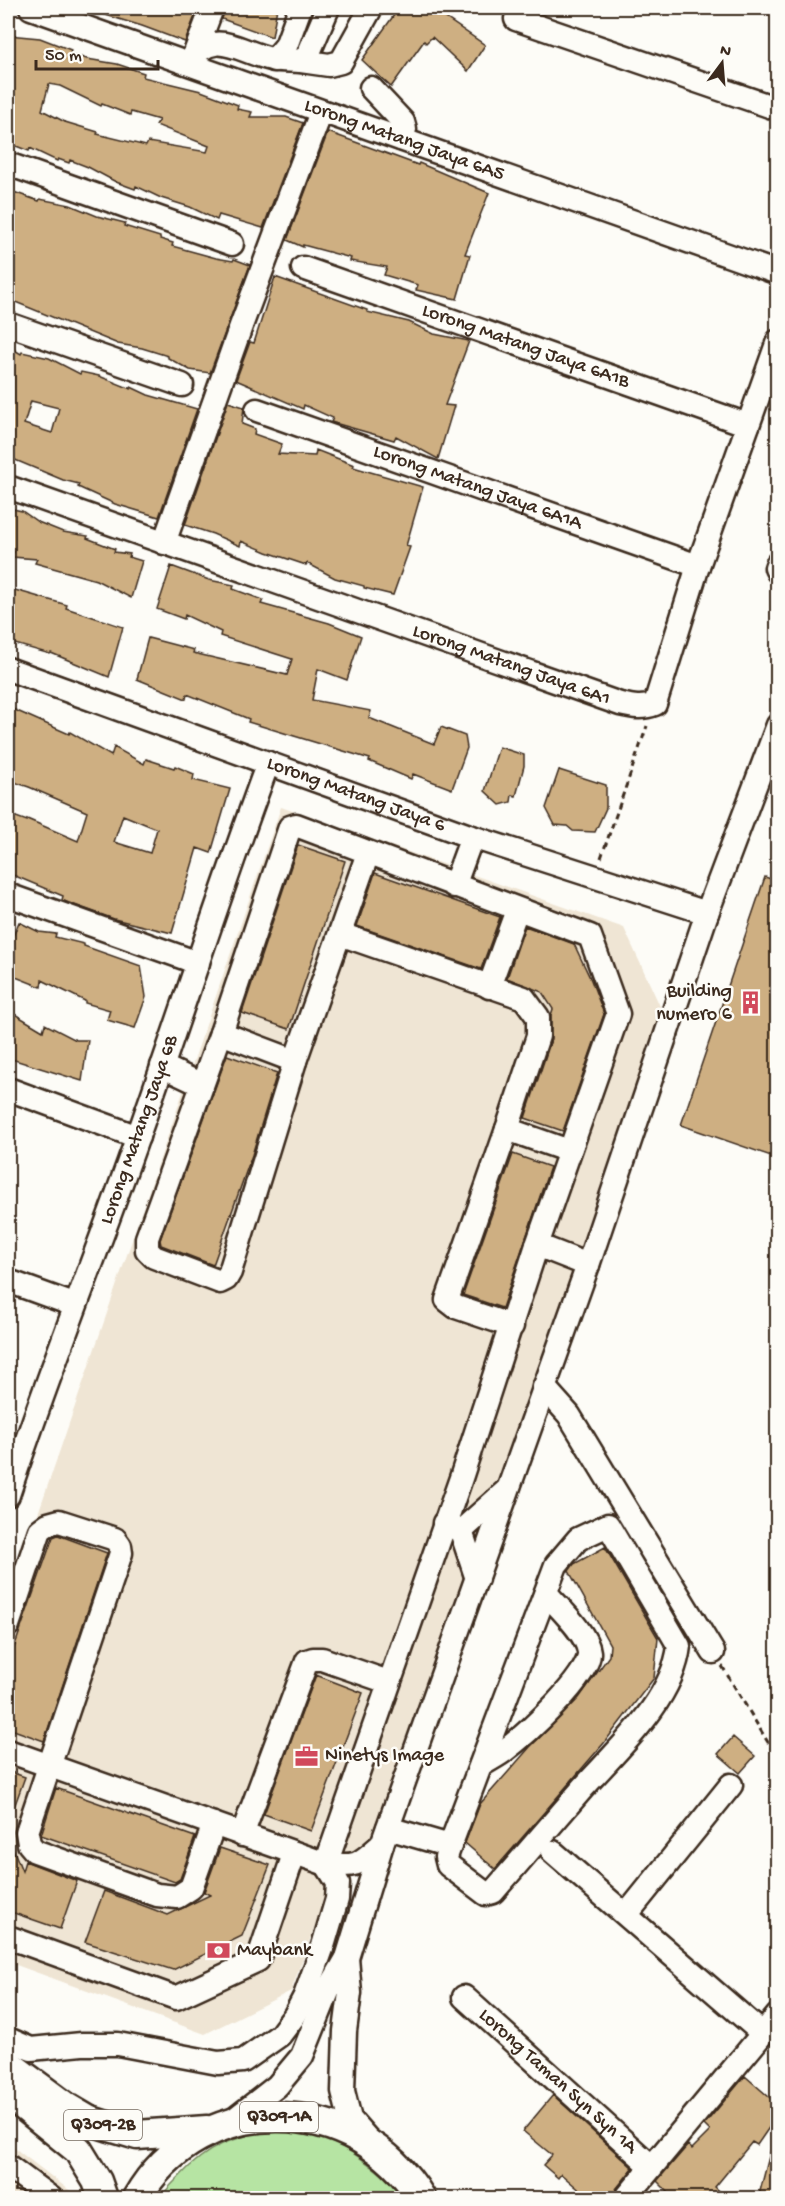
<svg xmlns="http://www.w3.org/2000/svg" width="785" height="2206" font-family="'Gochi Hand',sans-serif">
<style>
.built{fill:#efe5d4}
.green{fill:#b6e4a3;stroke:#788760;stroke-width:1.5}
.building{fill:#ceaf82;stroke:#3b2a1e;stroke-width:1.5;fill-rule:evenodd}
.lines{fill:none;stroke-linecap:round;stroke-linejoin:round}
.minor-casing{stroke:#3b2a1e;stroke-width:27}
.major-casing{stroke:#3b2a1e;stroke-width:33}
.path{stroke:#3b2a1e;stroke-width:3;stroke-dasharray:6 4.5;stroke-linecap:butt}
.minor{stroke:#fdfcf7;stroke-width:22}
.major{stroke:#fdfcf7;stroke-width:28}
.labels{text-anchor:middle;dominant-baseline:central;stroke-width:5;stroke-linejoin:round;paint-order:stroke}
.shield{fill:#fdfcf7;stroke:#75695f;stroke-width:1.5}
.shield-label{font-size:18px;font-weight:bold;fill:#3b2a1e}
.street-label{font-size:20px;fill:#3b2a1e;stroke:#fdfcf7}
.poi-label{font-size:20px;fill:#3b2a1e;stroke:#fdfcf7;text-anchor:start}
</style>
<rect width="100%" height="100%" fill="#fdfcf7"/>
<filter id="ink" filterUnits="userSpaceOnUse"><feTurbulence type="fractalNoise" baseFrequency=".0167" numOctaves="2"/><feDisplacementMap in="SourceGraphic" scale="12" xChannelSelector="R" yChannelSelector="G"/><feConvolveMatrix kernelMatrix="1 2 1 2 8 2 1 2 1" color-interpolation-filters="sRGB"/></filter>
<g filter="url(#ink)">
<path class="built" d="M281 807 624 928 665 1017 367 1853 330 1885 291 1991 205 2034 8 1962V1601Z
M8 2143 73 2193V2198H8Z"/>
<path class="green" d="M273 2129C314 2132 342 2142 375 2169 386 2177 395 2189 405 2198H161C165 2190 172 2184 179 2177 209 2144 231 2139 273 2129Z"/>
<path class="building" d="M92 8H198L185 42 142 26 92 11Z
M225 8H277L272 37 222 19Z
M399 8H444L440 14 485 45 468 71 432 37 426 43 424 41 391 87 362 60Z
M8 35 40 38 71 50 70 54 87 59 117 64 144 73 143 77 201 91 238 105 237 109 252 112 250 117H286L303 123 263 228 219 215 217 220 190 207 161 198 136 186 135 189 116 182 88 167 70 160 69 163 58 159 57 161 30 148 29 151 8 143ZM49 84 60 86 101 106 102 104 130 115 131 112 159 120 156 125 209 146 207 152 148 142 146 146 97 134 98 132 65 122 42 110Z
M328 132 418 165 419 163 489 193 465 254 470 255 457 299 416 290 418 285 384 275 387 267 350 261 351 258 303 245V247L287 240Z
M8 190 39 201 40 199 70 205 97 216 125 223 124 226 160 237V239L173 243 172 246 216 258 233 261 234 259 250 265 210 373 190 370 168 358V356L142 348 118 344 8 299Z
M275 277 367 310V312L409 322 434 334 469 341 445 405 454 406 438 459 396 436 394 440 331 422 333 418 304 405 303 409 236 380 250 342 254 343Z
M8 346 21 354 22 352 49 358 80 374 81 372 99 376 131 389V387L148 395 197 409 159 517 115 504 78 487 79 484 63 480 8 457ZM31 401 59 408 52 433 24 424Z
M228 402 244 407 242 424 255 429 254 434 282 444 278 454 315 456 316 450 354 465 353 467 423 487 406 546 410 547 393 595 364 588V586L335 578 307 563 306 565 267 552 241 541 240 546 213 534 185 525Z
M8 508 22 511 38 522 63 532 88 536 87 538 115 549 114 552 130 554 129 557 142 561 131 598 96 580 35 563 37 559 12 557 14 552 8 550Z
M171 566 209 580 234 585 233 589 263 600 261 604 329 623 361 636 347 680 318 669 312 700 371 711 369 718 434 744 441 727 465 736 467 748 452 789 413 774 411 779 369 761 370 759 248 722 249 719 187 694 186 699 137 679 148 638 194 650 193 653 287 675 292 659 220 636 221 632 185 615 184 619 157 609Z
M8 588 67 605 66 608 123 627 109 677 51 653 50 654 8 642Z
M8 707 69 734 70 732 111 756 114 747 144 764 146 759 174 768 175 766 194 774 193 780 230 789 211 853 197 848 172 933 114 919 69 903 62 900 63 896 8 873V814L27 821V819L78 841 87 812 29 787 8 780ZM123 815 157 829 150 853 114 842Z
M499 747 524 755V766L516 796 512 795 511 802 500 805 485 791Z
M559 770 606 785V808L595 832 573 831 567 826 555 825 546 808Z
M298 845 345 861 289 1029 242 1013Z
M375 873 500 917 481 969 357 926Z
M765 877 777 881V1158L681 1125Z
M19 922 39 932 56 934 55 937 84 944V946L141 966 146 997 135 1028 107 1020 110 1010 85 1003V1001L42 980 41 987 8 974V948Z
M525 926 574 944 591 980 604 1014 563 1131 525 1118 551 1040V1015L553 1009 542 992 507 978Z
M8 1010 43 1031 45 1024 76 1040H88L82 1081 8 1058Z
M227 1055 277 1073 252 1155 213 1265 161 1245 160 1240Z
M513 1154 550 1167 502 1308 463 1295Z
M58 1535 107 1553 44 1741 8 1728V1665L53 1537Z
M605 1547 658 1638 654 1678 604 1743 495 1869 465 1843 480 1804 530 1747 579 1698 609 1656 610 1645 569 1571 574 1564Z
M316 1675 363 1693 311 1831 264 1814Z
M733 1737 755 1756 740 1773 718 1754Z
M8 1771 25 1777 9 1821H8Z
M56 1788 195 1837 180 1879 175 1882 41 1835Z
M8 1836 22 1871 25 1861 77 1881 60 1929 8 1911Z
M220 1848 270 1865 242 1936 173 1970 85 1942 104 1891 168 1915 210 1895 204 1892Z
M745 2076 777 2104V2116L757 2145 752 2142 715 2187 728 2199H675L657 2181 688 2145 692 2149 710 2131 704 2125Z
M553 2095 633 2168 616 2189 613 2199H590L561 2174 558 2178 543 2165 552 2155 523 2131Z
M773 2141 777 2142V2199H758Z"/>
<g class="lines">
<defs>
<g id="minor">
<path id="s1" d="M31 8 778 273"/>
<path d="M516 19 778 109"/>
<path d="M195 53 212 8"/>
<path d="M274 60 286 46 300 8"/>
<path d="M301 61 329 65 341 62 371 8"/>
<path d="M188 63C214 26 238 52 272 59 281 61 291 60 301 61L308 55 328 8"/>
<path d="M371 88 403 122 405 129 401 139"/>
<path d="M8 164 232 244"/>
<path id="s2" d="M303 268 748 425"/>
<path d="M8 324 182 385"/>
<path id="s3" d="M257 410 698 566"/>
<path id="s4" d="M8 487 620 704C633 707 642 709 655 704L698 566 778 341"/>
<path d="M164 543 241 326 321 112"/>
<path d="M778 563 776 568 778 572"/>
<path id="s5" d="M8 669 472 837 707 913"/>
<path d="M454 886 472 837"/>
<path d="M8 895 198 963"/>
<path d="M340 934 524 998 538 1017V1036L507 1129 447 1300 456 1307 512 1326"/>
<path d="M489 987 517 910"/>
<path d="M221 1033 295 1061"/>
<path d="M162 1066 202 1085"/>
<path d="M8 1089 138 1137"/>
<path d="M507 1129 569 1151"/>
<path d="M537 1245 588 1265"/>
<path d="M8 1281 74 1305"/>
<path d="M544 1387 569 1415 713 1652"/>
<path id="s6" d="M8 1495C48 1374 96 1256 138 1136 182 1012 222 886 268 763"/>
<path d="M444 1523 461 1531 477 1579"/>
<path d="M461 1531 507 1490"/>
<path d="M8 1625 40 1530 48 1524 59 1521 115 1539 120 1546 121 1553 27 1832 29 1844 35 1851 157 1895 177 1897 191 1888 214 1824"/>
<path d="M8 1751 326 1864C359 1867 358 1865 382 1844"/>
<path d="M481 1765C488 1761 497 1756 504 1751 524 1736 592 1675 589 1652 587 1633 558 1607 546 1593"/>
<path d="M388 1828 450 1846 556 1565 578 1539 608 1525 679 1646C673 1700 618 1749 583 1788 553 1823 523 1857 493 1892L486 1894 448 1865 446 1857 450 1846"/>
<path d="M242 1835 307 1661 313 1659H322L388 1682"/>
<path d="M553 1852 762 2033"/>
<path d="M326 1864 461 1478 537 1245 618 1014 590 936 296 825 290 827 221 1033 147 1238V1250L154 1257 220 1282 226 1279 230 1272 295 1061 368 853"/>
<path d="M627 1914 731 1785"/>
<path d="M8 1937 176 1998 258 1960 294 1854"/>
<path d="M347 1958 350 1993 345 2031 343 2091 350 2119 371 2143"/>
<path id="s7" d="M464 1997 651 2166"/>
<path d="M8 2039 31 2049 82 2044H118L218 2063 243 2061 280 2035 295 2015 305 1996 323 1946 337 1899 338 1883 326 1864"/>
<path d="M227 2125 277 2086 302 2056 329 1989 347 1958 382 1844 588 1265 707 913 778 725"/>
<path d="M8 2166 51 2198"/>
<path d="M626 2198 778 2015"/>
</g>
<path id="major" d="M8 2064 66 2107 88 2120 110 2127 137 2135 207 2130
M8 2093 78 2150 97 2181 103 2198
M137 2198C200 2088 357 2092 421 2198"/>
</defs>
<use href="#minor" class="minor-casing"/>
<use href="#major" class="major-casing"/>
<path class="path" d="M601 858 647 726
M722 1666 778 1759"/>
<use href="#minor" class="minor"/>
<use href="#major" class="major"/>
</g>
</g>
<defs>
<symbol id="building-bare" viewBox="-9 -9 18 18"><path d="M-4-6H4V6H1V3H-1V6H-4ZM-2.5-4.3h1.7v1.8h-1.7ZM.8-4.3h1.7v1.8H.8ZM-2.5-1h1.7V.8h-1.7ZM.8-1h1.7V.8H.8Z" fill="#d1495b" stroke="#fdfcf7" stroke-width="2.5" paint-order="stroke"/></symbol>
<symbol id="office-bare" viewBox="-9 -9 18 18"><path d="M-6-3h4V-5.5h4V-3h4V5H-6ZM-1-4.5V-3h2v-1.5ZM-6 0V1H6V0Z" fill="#d1495b" stroke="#fdfcf7" stroke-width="2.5" paint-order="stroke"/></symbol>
<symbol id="bank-bare" viewBox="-9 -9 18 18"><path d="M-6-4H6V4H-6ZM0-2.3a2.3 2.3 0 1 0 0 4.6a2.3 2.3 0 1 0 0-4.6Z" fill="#d1495b" stroke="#fdfcf7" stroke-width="2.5" paint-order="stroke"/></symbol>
</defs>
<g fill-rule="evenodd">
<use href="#building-bare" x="734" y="986" width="33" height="33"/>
<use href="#office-bare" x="290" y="1740" width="33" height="33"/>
<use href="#bank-bare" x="202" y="1934" width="33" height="33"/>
</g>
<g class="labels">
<g class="shield">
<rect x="240" y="2102" width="78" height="30" rx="4.5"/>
<rect x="64" y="2110" width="78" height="30" rx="4.5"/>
</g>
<g class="shield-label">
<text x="279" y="2117">Q309-1A</text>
<text x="103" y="2125">Q309-2B</text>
</g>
<g class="street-label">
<text stroke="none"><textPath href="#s1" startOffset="396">Lorong Matang Jaya 6A5</textPath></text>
<text stroke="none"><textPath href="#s2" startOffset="236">Lorong Matang Jaya 6A1B</textPath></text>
<text stroke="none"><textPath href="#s3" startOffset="234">Lorong Matang Jaya 6A1A</textPath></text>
<text stroke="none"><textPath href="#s4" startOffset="534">Lorong Matang Jaya 6A1</textPath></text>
<text stroke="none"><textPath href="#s5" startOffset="370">Lorong Matang Jaya 6</textPath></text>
<text stroke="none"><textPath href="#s6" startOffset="388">Lorong Matang Jaya 6B</textPath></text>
<text stroke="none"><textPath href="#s7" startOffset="126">Lorong Taman Syn Syn 1A</textPath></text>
</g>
<g class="poi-label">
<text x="732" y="992" text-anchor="end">Building<tspan x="732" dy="23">numero 6</tspan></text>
<text x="325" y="1756">Ninetys Image</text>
<text x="237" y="1951">Maybank</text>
</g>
</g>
<rect width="785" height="2206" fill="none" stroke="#fdfcf7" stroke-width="30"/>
<rect x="15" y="15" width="755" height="2176" fill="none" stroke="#3b2a1e" stroke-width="2" filter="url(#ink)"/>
<g transform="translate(722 63) rotate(16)" stroke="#fdfcf7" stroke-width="4.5" paint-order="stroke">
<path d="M0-4.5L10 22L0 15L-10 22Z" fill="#3b2a1e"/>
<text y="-9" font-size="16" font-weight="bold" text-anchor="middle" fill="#3b2a1e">N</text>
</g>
<path d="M36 60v9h122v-9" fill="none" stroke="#3b2a1e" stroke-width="3"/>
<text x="45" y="60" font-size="18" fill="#3b2a1e" stroke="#fdfcf7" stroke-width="4.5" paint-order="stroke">50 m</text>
</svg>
